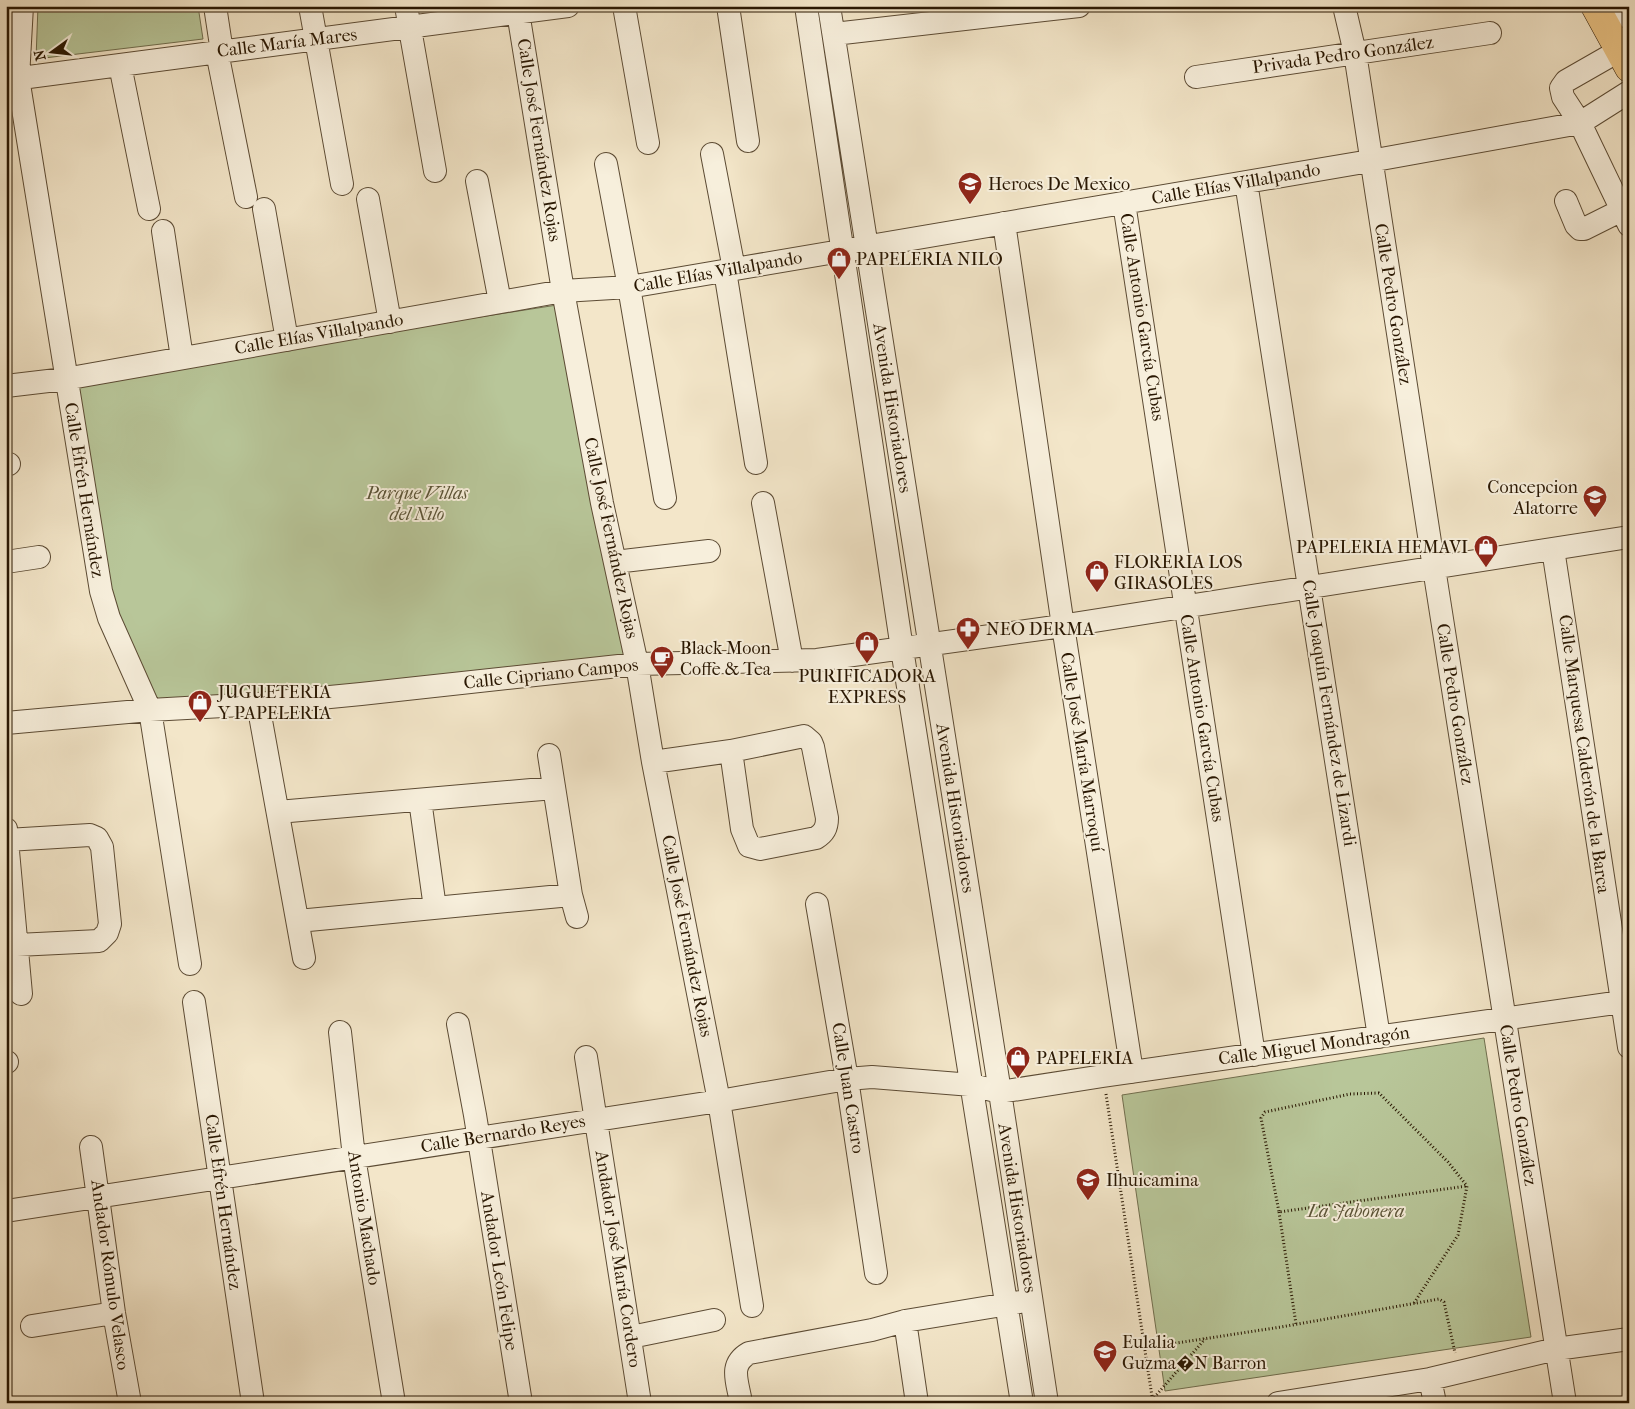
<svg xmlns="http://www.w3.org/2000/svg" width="1635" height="1409" font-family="'IM FELL French Canon',serif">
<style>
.green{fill:#b8c699;stroke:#706e4e}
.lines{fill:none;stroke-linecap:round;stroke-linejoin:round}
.minor-casing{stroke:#5c4b34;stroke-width:24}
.major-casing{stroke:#291702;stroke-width:29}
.path{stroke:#291702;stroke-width:3;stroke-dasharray:1 2.5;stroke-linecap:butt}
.minor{stroke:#f7efdc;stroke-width:22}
.major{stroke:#eac384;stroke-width:28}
.labels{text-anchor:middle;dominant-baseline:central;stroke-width:4;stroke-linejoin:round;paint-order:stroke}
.street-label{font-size:18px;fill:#291702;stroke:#f7efdc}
.poi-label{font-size:18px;fill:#291702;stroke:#f7efdc;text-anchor:start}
.park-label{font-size:18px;font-style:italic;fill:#5b5437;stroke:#f7efdc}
</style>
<rect width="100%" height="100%" fill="#f3e6c9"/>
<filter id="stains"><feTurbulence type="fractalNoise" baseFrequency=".004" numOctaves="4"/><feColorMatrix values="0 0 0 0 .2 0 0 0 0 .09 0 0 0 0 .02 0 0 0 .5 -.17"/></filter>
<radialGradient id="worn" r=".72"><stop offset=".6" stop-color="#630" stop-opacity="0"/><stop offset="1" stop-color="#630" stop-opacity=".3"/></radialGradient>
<path class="green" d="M38 6H198L203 39 36 59Z
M557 305 628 658 154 703 107 607 69 381Z
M1484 1038 1531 1337 1165 1391 1122 1095Z"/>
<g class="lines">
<defs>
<path id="minor" d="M22 6 18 78 101 591 109 618 150 710 190 964
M215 6 222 52
M310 6 342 184
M406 6 435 171
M517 6 563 291 602 503 637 664 653 762 719 1101 752 1306
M624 6 648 143
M728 6 748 141
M806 6 902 649 1022 1403
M829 6 1000 1092 1047 1403
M1344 6 1355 53 1434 568 1565 1403
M1604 24 1629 11
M834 34 1079 6
M1629 45 1566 81 1561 88 1563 97 1580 123 1629 225
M217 52 246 197
M120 65 149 209
M1196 77 1490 33
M6 80 568 6
M712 154 734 269
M606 164 629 287 665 498
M477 181 500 302
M1246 182 1379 1037
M368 199 390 322
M1566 201 1576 225 1580 229H1584L1622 210
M1124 203 1254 1055
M264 209 287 340
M1004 223 1063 626 1132 1072
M163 231 182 358
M725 271 756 463
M6 386 65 379 563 291 629 287 1370 161 1580 123 1629 92
M6 464H9
M763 503 792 661
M1553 549 1629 1047
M6 562 39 557
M615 562 709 551
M258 704 304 958
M6 723 150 710 258 704 361 694 637 664 817 660 1055 627 1629 537
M549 755 571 895 577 917
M653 762 731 751 804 736 811 742 813 747 827 818C827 828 824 833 816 838L760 849 749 846 742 829 731 751
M420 800 435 908
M278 812 554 788
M6 829 21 994
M7 840 90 835 97 838 102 847 110 924 107 933 99 941 17 945
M817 904 847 1079 876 1273
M298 921 571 895
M194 1002 253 1403
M458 1024 475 1115 521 1403
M340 1032 354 1157 394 1403
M586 1057 640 1403
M6 1062H7
M91 1147 114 1313 130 1403
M6 1211 719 1101 847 1079 872 1077 972 1085 1000 1092 1103 1076 1629 1001
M905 1321 917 1403
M32 1326 114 1313
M631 1337 714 1320
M1430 1379 1435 1403
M741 1403C738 1382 728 1365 749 1353L872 1330 905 1321 1020 1302
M1278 1403 1430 1379 1556 1349 1629 1339"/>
<path id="major" d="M1595 6 1629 68"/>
</defs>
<use href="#minor" class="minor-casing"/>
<use href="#major" class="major-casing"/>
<path class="path" d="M1106 1094 1153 1403
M1279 1212 1296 1324
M1414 1303 1458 1235 1467 1186 1448 1162 1379 1093 1350 1094 1265 1112 1261 1118 1279 1212 1467 1186
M1144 1348 1281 1327 1439 1299 1444 1302 1455 1353
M1152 1400 1205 1339"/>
<use href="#minor" class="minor"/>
<use href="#major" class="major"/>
</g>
<defs>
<symbol id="school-pin" viewBox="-11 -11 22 30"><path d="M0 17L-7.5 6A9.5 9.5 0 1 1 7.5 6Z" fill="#8f2418" stroke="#f7efdc"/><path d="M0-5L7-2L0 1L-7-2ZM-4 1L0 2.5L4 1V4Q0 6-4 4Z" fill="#fff"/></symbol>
<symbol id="shop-pin" viewBox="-11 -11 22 30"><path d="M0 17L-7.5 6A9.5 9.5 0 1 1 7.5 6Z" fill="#8f2418" stroke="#f7efdc"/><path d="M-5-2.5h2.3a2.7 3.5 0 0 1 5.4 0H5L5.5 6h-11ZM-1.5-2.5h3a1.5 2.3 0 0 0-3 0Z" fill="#fff"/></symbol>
<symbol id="pharmacy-pin" viewBox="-11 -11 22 30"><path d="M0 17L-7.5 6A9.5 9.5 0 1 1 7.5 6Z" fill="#8f2418" stroke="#f7efdc"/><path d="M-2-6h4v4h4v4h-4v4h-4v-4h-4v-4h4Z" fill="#fff"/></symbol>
<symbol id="cafe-pin" viewBox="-11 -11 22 30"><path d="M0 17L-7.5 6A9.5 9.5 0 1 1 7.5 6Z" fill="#8f2418" stroke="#f7efdc"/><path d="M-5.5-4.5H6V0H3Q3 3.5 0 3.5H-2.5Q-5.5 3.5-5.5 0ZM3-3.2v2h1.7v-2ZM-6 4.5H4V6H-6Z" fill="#fff"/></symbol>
</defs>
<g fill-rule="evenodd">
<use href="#school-pin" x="956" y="170" width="28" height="38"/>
<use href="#shop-pin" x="825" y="245" width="28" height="38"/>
<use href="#school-pin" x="1581" y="483" width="28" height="38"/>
<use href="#shop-pin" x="1472" y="533" width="28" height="38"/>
<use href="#shop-pin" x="1083" y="558" width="28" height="38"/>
<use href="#pharmacy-pin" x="954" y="615" width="28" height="38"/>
<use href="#shop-pin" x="853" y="629" width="28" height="38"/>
<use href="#cafe-pin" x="648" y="644" width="28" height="38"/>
<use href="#shop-pin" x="186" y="688" width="28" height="38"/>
<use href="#shop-pin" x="1004" y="1044" width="28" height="38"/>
<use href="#school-pin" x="1074" y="1166" width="28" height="38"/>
<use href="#school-pin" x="1091" y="1338" width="28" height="38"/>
</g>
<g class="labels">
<g class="street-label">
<text transform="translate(287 43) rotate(-7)">Calle María Mares</text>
<text transform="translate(1343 55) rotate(-8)">Privada Pedro González</text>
<text transform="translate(539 140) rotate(81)">Calle José Fernández Rojas</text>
<text transform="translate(1236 184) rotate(-10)">Calle Elías Villalpando</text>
<text transform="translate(718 272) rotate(-10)">Calle Elías Villalpando</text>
<text transform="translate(1393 304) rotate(81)">Calle Pedro González</text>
<text transform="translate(1142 317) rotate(81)">Calle Antonio García Cubas</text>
<text transform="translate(319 334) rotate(-10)">Calle Elías Villalpando</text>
<text transform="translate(892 408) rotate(81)">Avenida Historiadores</text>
<text transform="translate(84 490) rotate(81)">Calle Efrén Hernández</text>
<text transform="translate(611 538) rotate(78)">Calle José Fernández Rojas</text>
<text transform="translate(551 674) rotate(-6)">Calle Cipriano Campos</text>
<text transform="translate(1455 704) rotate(81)">Calle Pedro González</text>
<text transform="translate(1329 713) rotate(81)">Calle Joaquín Fernández de Lizardi</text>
<text transform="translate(1202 718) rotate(81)">Calle Antonio García Cubas</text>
<text transform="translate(1082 752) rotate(81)">Calle José María Marroquí</text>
<text transform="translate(1584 754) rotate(82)">Calle Marquesa Calderón de la Barca</text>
<text transform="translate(955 808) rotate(81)">Avenida Historiadores</text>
<text transform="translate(687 936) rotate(79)">Calle José Fernández Rojas</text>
<text transform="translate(1314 1046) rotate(-8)">Calle Miguel Mondragón</text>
<text transform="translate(848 1088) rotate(81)">Calle Juan Castro</text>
<text transform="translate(1518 1105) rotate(81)">Calle Pedro González</text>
<text transform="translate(503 1134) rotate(-9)">Calle Bernardo Reyes</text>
<text transform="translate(223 1202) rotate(82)">Calle Efrén Hernández</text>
<text transform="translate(1017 1208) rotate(81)">Avenida Historiadores</text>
<text transform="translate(364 1218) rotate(81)">Antonio Machado</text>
<text transform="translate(618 1259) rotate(81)">Andador José María Cordero</text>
<text transform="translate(499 1271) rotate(81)">Andador León Felipe</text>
<text transform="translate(110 1275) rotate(82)">Andador Rómulo Velasco</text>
</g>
<g class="poi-label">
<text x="988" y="184">Heroes De Mexico</text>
<text x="856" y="259">PAPELERIA NILO</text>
<text x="1578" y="487" text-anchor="end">Concepcion<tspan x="1578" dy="21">Alatorre</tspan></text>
<text x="1468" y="547" text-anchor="end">PAPELERIA HEMAVI</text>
<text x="1114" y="562">FLORERIA LOS<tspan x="1114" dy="21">GIRASOLES</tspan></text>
<text x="986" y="629">NEO DERMA</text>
<text x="680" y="648">Black Moon<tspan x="680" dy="21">Coffe &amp; Tea</tspan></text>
<text x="867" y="676" text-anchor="middle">PURIFICADORA<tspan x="867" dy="21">EXPRESS</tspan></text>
<text x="218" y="692">JUGUETERIA<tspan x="218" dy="21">Y PAPELERIA</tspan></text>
<text x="1036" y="1058">PAPELERIA</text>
<text x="1106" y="1180">Ilhuicamina</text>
<text x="1122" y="1342">Eulalia<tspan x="1122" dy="21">Guzma�N Barron</tspan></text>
</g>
<g class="park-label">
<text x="417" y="493">Parque Villas<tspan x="417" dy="21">del Nilo</tspan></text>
<text x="1356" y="1211">La Jabonera</text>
</g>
</g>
<rect width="1635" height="1409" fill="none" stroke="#f3e6c9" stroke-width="25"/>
<rect x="8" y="8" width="1620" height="1394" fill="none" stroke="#291702" stroke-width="2.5"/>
<rect x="12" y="12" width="1610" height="1384" fill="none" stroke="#291702"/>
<g transform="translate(52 52) rotate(255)" stroke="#f7efdc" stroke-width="4" paint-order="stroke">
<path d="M0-4L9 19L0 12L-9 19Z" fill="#291702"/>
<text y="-8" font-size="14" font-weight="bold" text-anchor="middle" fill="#291702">N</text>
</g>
<rect width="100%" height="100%" filter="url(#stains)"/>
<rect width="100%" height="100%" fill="url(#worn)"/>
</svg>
